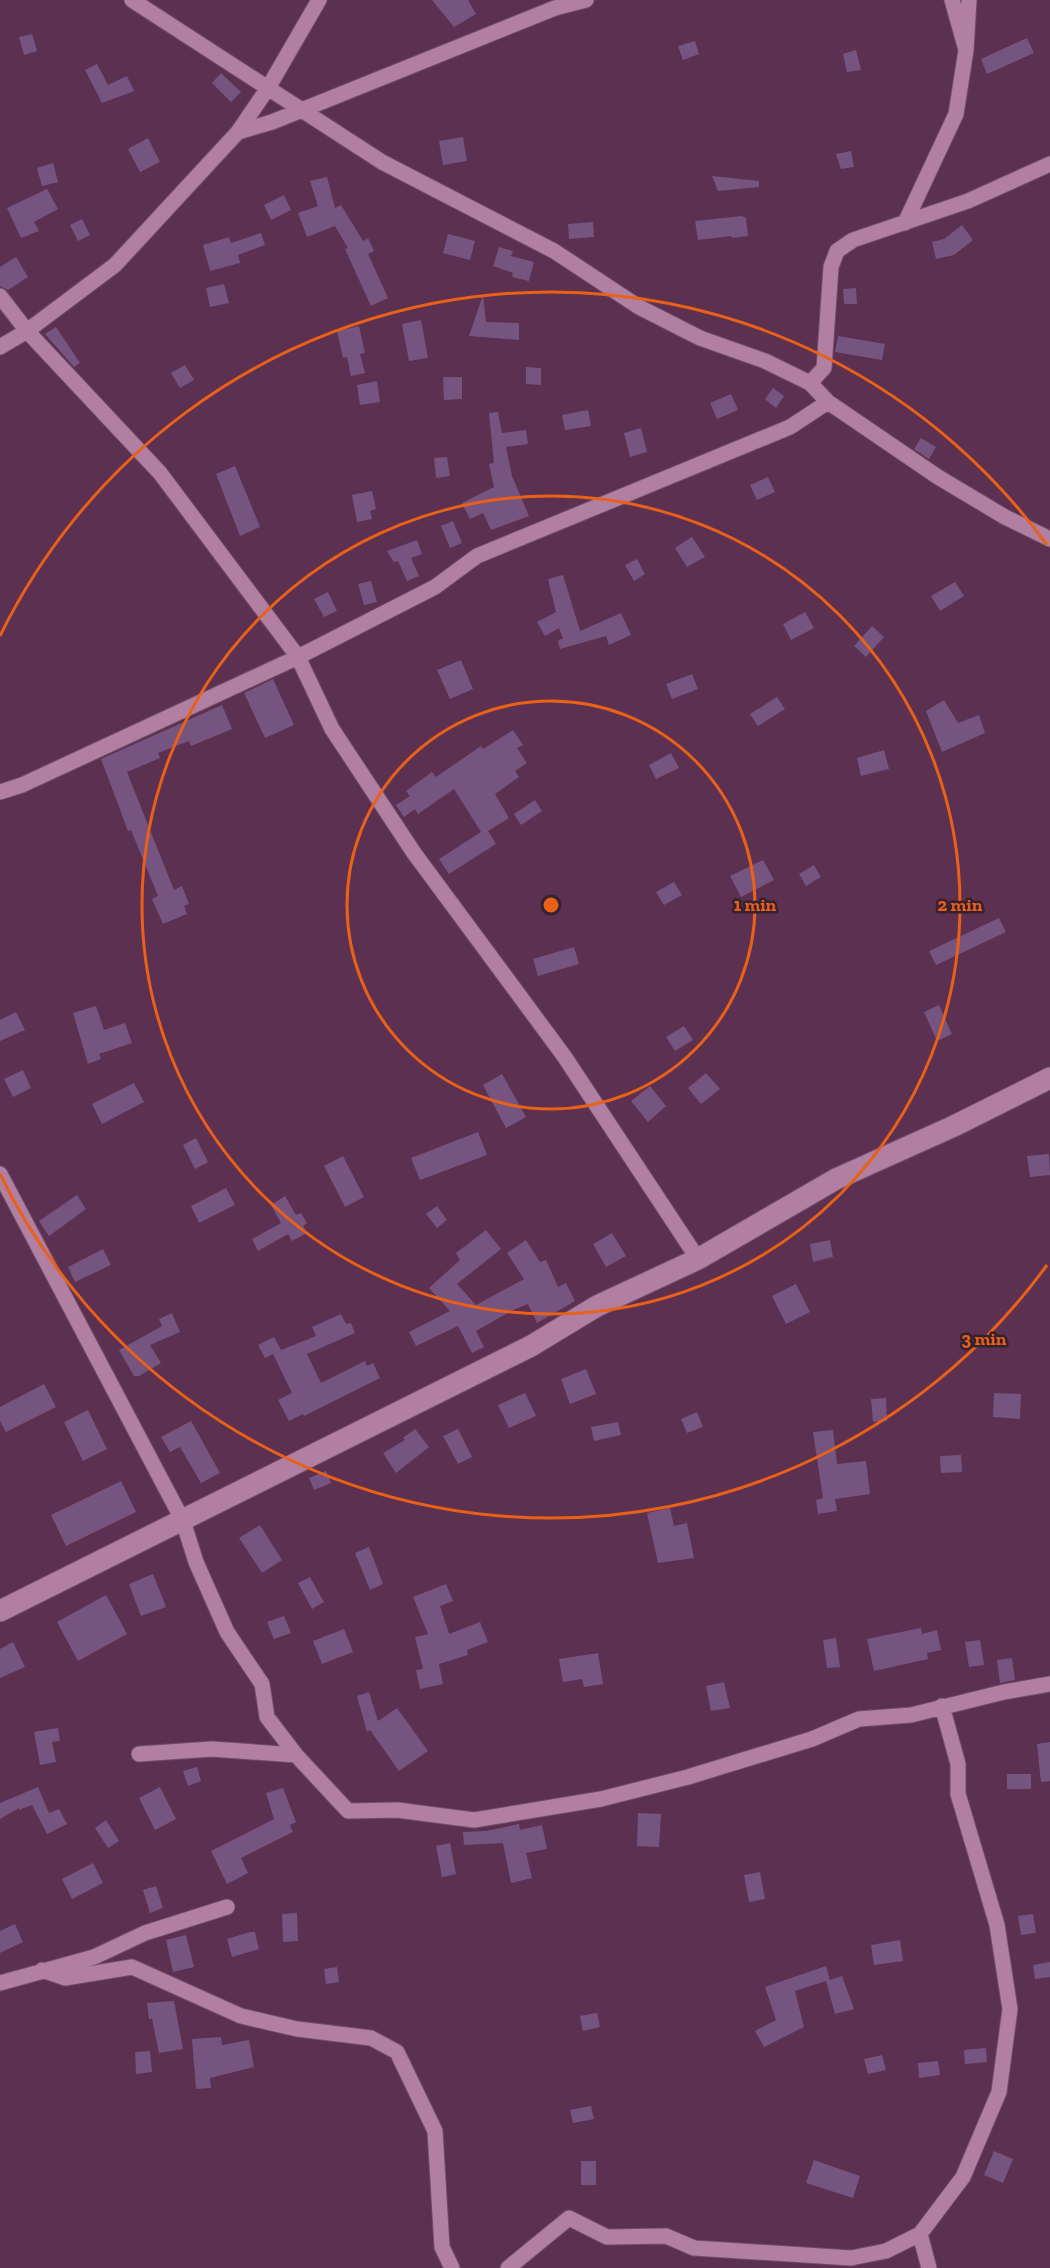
<svg xmlns="http://www.w3.org/2000/svg" width="1050" height="2268" font-family="'Zilla Slab',serif">
<style>
.building{fill:#765480}
.lines{fill:none;stroke-linecap:round;stroke-linejoin:round}
.street-casing{stroke:#714d68;stroke-width:17}
.secondary-casing{stroke:#714d68;stroke-width:23}
.street{stroke:#b17fa2;stroke-width:15}
.secondary{stroke:#b17fa2;stroke-width:21}
.ring{fill:none;stroke:#e96018;stroke-width:3}
.centre{fill:#e96018;stroke:#35212f;stroke-width:3}
.ring-label{font-size:18px;text-anchor:middle;font-weight:bold;fill:#e96018;stroke:#35212f;stroke-width:5;stroke-linejoin:round;paint-order:stroke}
</style>
<rect width="100%" height="100%" fill="#5c3050"/>
<path class="building" d="M432 0H468L476 14 454 27Z
M32 34 37 51 24 55 19 37Z
M1027 38 1034 53 987 74 981 59Z
M695 41 699 54 683 60 678 46Z
M856 50 861 70 847 72 843 54Z
M97 64 108 85 127 76 134 91 102 103 85 70Z
M221 73 241 92 231 102 212 83Z
M463 137 467 161 443 165 439 141Z
M148 138 160 162 140 172 128 149Z
M851 151 854 167 841 169 836 154Z
M53 163 58 182 42 186 37 168Z
M712 176 759 181V187L718 191Z
M327 177 335 208 341 205 363 241 368 238 374 251 368 254 388 298 371 306 345 249 348 248 335 226 307 237 298 213 318 206 310 181Z
M47 189 58 209 34 222 39 231 21 238 7 208Z
M284 195 291 210 271 220 264 205Z
M742 216 746 218 748 236 732 238 731 236 698 240 695 221Z
M82 219 90 235 78 241 70 225Z
M593 222 594 237 569 239 568 224Z
M962 225 973 240 954 255 936 259 932 242 944 239Z
M261 233 265 245 238 255 240 263 210 271 203 245 229 237 231 243Z
M448 234 475 241 470 260 443 253Z
M499 247 513 251 511 256 534 262 529 281 512 277 513 273 493 266Z
M16 257 28 277 8 290 0 286V267Z
M224 284 229 303 210 307 206 288Z
M856 288 857 304H844L843 289Z
M483 295 486 322 519 323V340L469 336Z
M421 320 428 358 409 361 402 324Z
M359 326 365 353 360 354 365 373 351 376 347 357 343 358 337 331Z
M56 327 80 363 74 367 45 334Z
M838 336 885 344 882 360 835 352Z
M185 365 194 380 180 388 171 373Z
M526 367 541 368V385L526 384Z
M443 377H462V399L444 400Z
M377 381 380 402 360 405 357 385Z
M773 388 784 396 776 408 765 399Z
M731 394 738 410 717 419 710 403Z
M588 410 591 426 565 430 562 415Z
M498 412 502 433 526 430 528 444 506 447 512 476 529 516 491 530 483 513 470 519 462 503 494 487 489 464 494 463 489 413Z
M641 428 647 452 630 457 624 433Z
M921 438 936 447 929 459 914 449Z
M447 457 450 476 436 478 434 458Z
M235 466 260 527 240 536 216 474Z
M768 477 775 492 757 500 750 485Z
M372 491 376 509 370 511 372 519 357 522 352 495Z
M453 521 462 543 450 548 441 526Z
M692 537 705 557 687 567 675 548Z
M417 540 422 554 411 558 419 576 407 581 398 561 394 562 387 551Z
M637 559 645 574 634 581 625 565Z
M563 575 580 631 621 613 631 635 609 645 606 636 560 649 558 641 563 638 559 628 545 636 537 622 556 612 548 579Z
M371 581 377 602 364 605 358 584Z
M955 582 964 596 940 611 931 596Z
M328 592 337 611 324 617 314 599Z
M805 612 814 628 791 640 783 624Z
M872 626 884 637 866 657 854 646Z
M461 660 473 689 450 699 437 670Z
M692 674 698 689 672 699 666 684Z
M273 679 294 725 265 738 244 693Z
M777 697 785 709 758 726 750 714Z
M944 700 958 723 979 715 985 733 942 752 926 711Z
M222 705 232 729 191 746 189 741 158 753 160 758 127 772 174 890 182 886 189 904 184 906 187 914 163 924 152 899 158 896 131 830 128 831 101 759Z
M513 730 523 745 517 748 527 763 515 771 519 777 495 794 509 818 488 831 496 844 449 874 439 859 481 832 454 789 418 814 415 809 404 817 396 805 410 796 406 791 432 772 436 777 481 746 483 749Z
M884 750 889 769 861 776 857 758Z
M671 753 679 768 656 779 649 765Z
M535 800 542 811 521 825 514 814Z
M763 860 774 880 741 897 730 876Z
M814 865 821 877 806 886 799 874Z
M674 882 682 895 664 905 656 892Z
M999 918 1006 932 936 965 929 951Z
M574 947 579 964 538 976 533 959Z
M939 1005 952 1034 937 1041 924 1012Z
M96 1006 104 1030 125 1023 132 1043 99 1054 101 1059 88 1064 73 1013Z
M16 1012 25 1030 0 1041V1020Z
M684 1026 693 1040 675 1051 666 1037Z
M23 1070 31 1088 13 1097 4 1079Z
M706 1073 720 1089 701 1104 688 1088Z
M502 1074 526 1117 506 1128 483 1085Z
M134 1083 144 1102 102 1124 92 1104Z
M650 1086 666 1106 648 1122 631 1101Z
M478 1132 487 1155 420 1180 411 1158Z
M196 1138 208 1162 195 1169 183 1145Z
M1049 1154 1050 1175 1030 1177 1027 1156Z
M343 1156 364 1197 345 1207 324 1166Z
M226 1188 235 1205 199 1223 191 1206Z
M77 1195 86 1209 49 1236 39 1221Z
M285 1196 296 1215 301 1213 307 1223 303 1226 307 1233 292 1241 288 1234 258 1251 252 1239 281 1223 271 1205Z
M437 1206 447 1220 437 1228 426 1214Z
M486 1230 501 1249 457 1284 476 1305 524 1279 507 1253 526 1240 540 1262 546 1260 558 1287 566 1283 575 1301 537 1323 528 1304 513 1310 476 1331 484 1347 472 1353 458 1326 416 1346 409 1332 450 1311 429 1288 460 1260 456 1253Z
M612 1233 626 1256 606 1267 593 1244Z
M830 1240 833 1257 813 1262 810 1244Z
M103 1249 111 1265 75 1282 68 1267Z
M796 1284 810 1312 786 1324 772 1296Z
M172 1313 180 1332 150 1345 161 1363 139 1376H134L119 1350 162 1326 159 1319Z
M341 1314 346 1324 351 1323 355 1333 307 1354 321 1383 365 1361 367 1366 373 1363 380 1378 304 1416 303 1414 289 1421 278 1400 292 1393 273 1354 265 1358 258 1345 274 1337 281 1350 316 1336 312 1327Z
M586 1369 596 1394 570 1404 561 1379Z
M44 1384 56 1407 6 1432 0 1421V1407Z
M525 1393 536 1416 509 1428 498 1405Z
M994 1393 1021 1394 1020 1419 993 1417Z
M886 1398 887 1421 873 1422 871 1399Z
M88 1410 107 1449 83 1461 64 1422Z
M697 1412 703 1427 687 1433 681 1419Z
M191 1421 220 1473 201 1483 180 1447 170 1452 161 1437Z
M618 1422 621 1435 594 1441 591 1427Z
M415 1429 429 1447 396 1473 383 1453 405 1440 403 1438Z
M458 1429 472 1457 458 1464 443 1436Z
M833 1430 837 1464 866 1461 870 1494 835 1499 837 1511 818 1514 816 1500 823 1498 813 1432Z
M961 1455 962 1472 941 1473 940 1456Z
M326 1471 331 1483 314 1490 309 1478Z
M121 1481 136 1512 66 1546 51 1515Z
M670 1508 674 1526 687 1523 694 1558 658 1563 647 1513Z
M260 1525 282 1560 262 1573 239 1538Z
M369 1547 383 1584 370 1590 355 1553Z
M153 1574 166 1607 141 1616 129 1584Z
M310 1577 324 1602 312 1609 298 1583Z
M446 1584 453 1601 440 1606 449 1634 480 1622 488 1642 467 1650 468 1655 439 1664 443 1684 420 1689 416 1670 423 1669 415 1637 428 1634 413 1597Z
M106 1595 127 1634 78 1661 57 1622Z
M284 1616 291 1633 274 1639 267 1622Z
M921 1628 922 1634 937 1630 941 1650 927 1653 928 1659 874 1671 867 1639Z
M344 1629 353 1652 322 1664 313 1641Z
M836 1638 840 1667 827 1668 823 1640Z
M980 1640 984 1665 969 1667 965 1642Z
M13 1642 25 1667 0 1678V1649Z
M598 1653 603 1684 584 1687 582 1679 563 1682 559 1659Z
M1012 1658 1015 1680 1000 1683 997 1660Z
M724 1682 730 1708 711 1711 706 1686Z
M369 1692 378 1721 397 1708 428 1751 399 1771 370 1730 367 1732 357 1696Z
M58 1728 60 1741 52 1742 56 1762 40 1765 34 1732Z
M1050 1742V1781L1041 1782 1037 1744Z
M197 1767 201 1781 188 1786 183 1771Z
M1007 1774H1031V1789H1007Z
M38 1787 49 1813 59 1809 67 1824 47 1834 32 1805 19 1810V1808L0 1819V1803Z
M160 1787 176 1819 155 1830 139 1798Z
M283 1788 296 1822 290 1825 293 1832 241 1858 248 1873 227 1884 211 1851 274 1819 266 1793Z
M638 1813 661 1814 659 1847 637 1846Z
M106 1820 119 1841 108 1848 95 1828Z
M519 1824 520 1830 542 1825 547 1849 526 1853 532 1878 511 1883 503 1843 464 1845 463 1832 486 1831Z
M450 1843 456 1874 442 1877 436 1846Z
M93 1863 103 1883 72 1899 62 1879Z
M760 1872 765 1899 749 1902 744 1875Z
M156 1886 163 1908 150 1913 143 1890Z
M297 1913 298 1941 283 1942 282 1914Z
M1033 1914 1036 1933 1021 1935 1018 1916Z
M15 1924 23 1942 0 1953V1931Z
M250 1932H255L259 1949 232 1957 227 1939Z
M186 1935 194 1967 173 1972 166 1940Z
M900 1940 903 1961 874 1965 871 1945Z
M1050 1962V1977L1035 1979 1033 1965Z
M826 1966 830 1980 842 1976 854 2009 835 2014 826 1981 795 1991 804 2027 764 2047 755 2031 776 2020 765 1987Z
M337 1967 339 1982 326 1984 324 1969Z
M174 2001 183 2049 159 2053 152 2019H149L147 2003Z
M597 2013 600 2027 583 2031 580 2016Z
M221 2037 222 2045 249 2040 254 2067 210 2078 211 2088 196 2089 192 2039Z
M986 2048 987 2062 965 2064 964 2050Z
M150 2051 152 2072 136 2074 135 2052Z
M882 2055 886 2070 868 2074 864 2059Z
M938 2061 940 2075 919 2078 918 2063Z
M591 2106 594 2119 573 2123 570 2110Z
M994 2151 1013 2159 1003 2183 984 2175Z
M814 2160 860 2176 853 2198 806 2183Z
M581 2161H596V2185H581Z"/>
<g class="lines">
<defs>
<path id="street" d="M132 0 382 162 554 251 639 307 700 338 765 361 810 383 828 402 938 477 1005 517 1050 539
M952 0 966 50 969 0
M238 132 272 122 555 8 586 0
M905 223 956 114 966 50
M0 296 27 331 160 473 298 657 332 729 414 853 564 1056 698 1259
M0 347 27 331 115 265 238 132 268 88 319 0
M810 383 824 368 831 267 837 251 853 240 968 201 1050 164
M0 792 22 785 298 657 435 587 477 556 790 427 828 402
M0 1174 183 1521 196 1562 227 1632 262 1684 267 1717 296 1755
M139 1754 212 1749 296 1755 348 1811 397 1810 474 1820 601 1799 688 1777 812 1739 859 1719 911 1715 1004 1692 1050 1684
M42 1970 65 1978 132 1967 241 2016 297 2029 371 2038 397 2052 435 2131 442 2247 452 2268
M0 1983 94 1957 145 1933 227 1907
M920 2234 929 2268
M508 2268 569 2218 607 2237 666 2236 694 2248 851 2258 886 2251 920 2234 963 2177 999 2092 1010 2009 997 1925 958 1794V1764L942 1706"/>
<path id="secondary" d="M0 1611 531 1346 597 1306 698 1259 836 1179 954 1126 1050 1078"/>
</defs>
<use href="#street" class="street-casing"/>
<use href="#secondary" class="secondary-casing"/>
<use href="#street" class="street"/>
<use href="#secondary" class="secondary"/>
</g>
<g class="ring">
<circle cx="551" cy="905" r="204"/>
<circle cx="551" cy="905" r="409"/>
<path d="M1047 1265A613 613 0 0 1 0 1174M0 636A613 613 0 0 1 1047 545"/>
</g>
<circle cx="551" cy="905" r="9" class="centre"/>
<g class="ring-label">
<text x="755" y="911">1 min</text>
<text x="960" y="911">2 min</text>
<text x="984" y="1345">3 min</text>
</g>
</svg>
